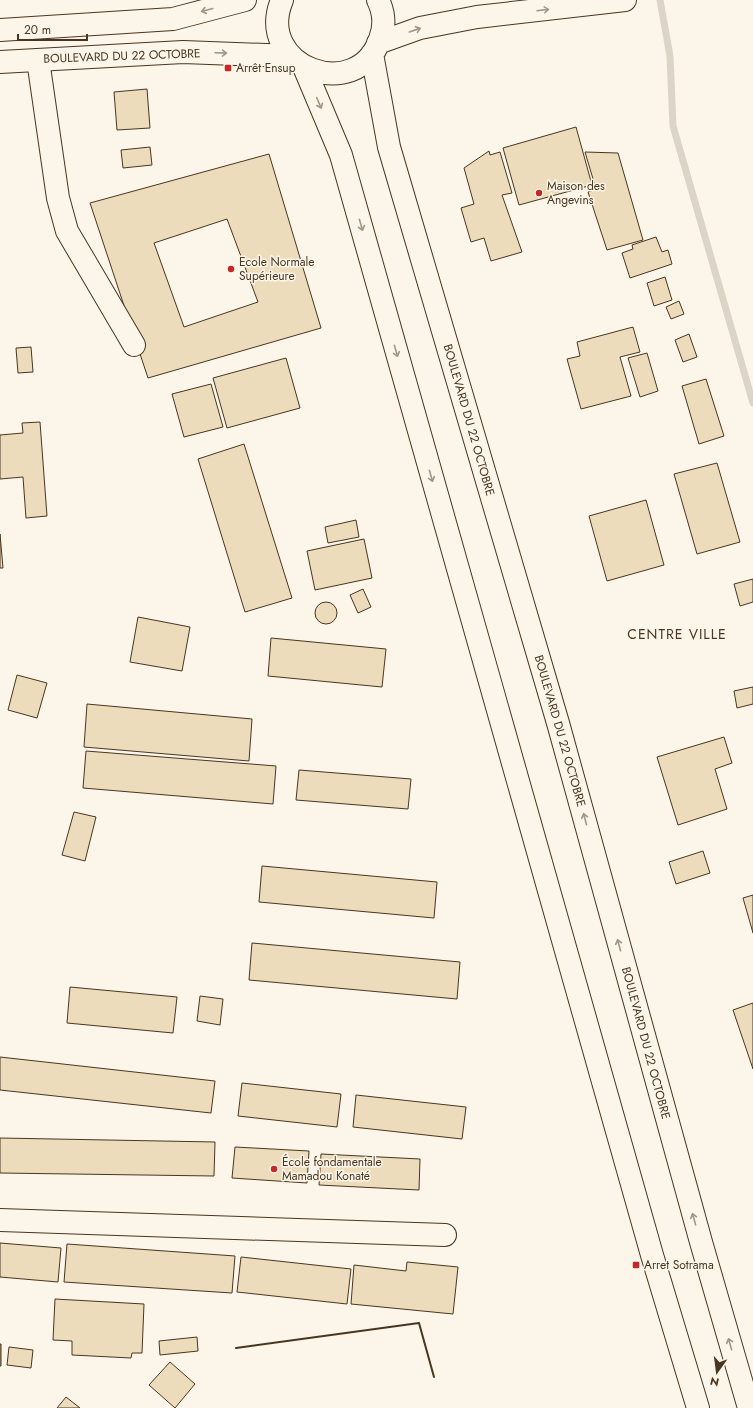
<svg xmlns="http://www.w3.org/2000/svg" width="753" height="1408" font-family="Jost,sans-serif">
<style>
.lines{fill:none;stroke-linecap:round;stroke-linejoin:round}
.stream{stroke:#dcd4c6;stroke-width:7}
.building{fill:#ecdcbc;stroke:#4a3520;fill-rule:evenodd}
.minor-casing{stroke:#4a3520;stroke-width:24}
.major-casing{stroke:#4a3520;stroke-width:24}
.minor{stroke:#fbf6e9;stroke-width:22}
.major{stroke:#fbf6e9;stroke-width:22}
.wall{stroke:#4a3520;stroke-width:2}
.oneway{stroke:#a29684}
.poi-dot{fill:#c62828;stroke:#fbf6e9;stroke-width:1.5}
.labels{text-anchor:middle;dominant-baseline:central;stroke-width:3;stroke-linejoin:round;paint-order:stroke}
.street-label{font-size:12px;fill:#4a3520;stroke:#fbf6e9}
.poi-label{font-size:12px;fill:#4a3520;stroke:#fbf6e9;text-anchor:start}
.quarter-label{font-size:14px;letter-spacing:1px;fill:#4a3520;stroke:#fbf6e9}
</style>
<rect width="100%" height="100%" fill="#fbf6e9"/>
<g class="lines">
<path class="stream" d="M660 0 670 56 673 126 753 403"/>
</g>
<path class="building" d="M147 89 150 128 117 130 114 92Z
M576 127 592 185 519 205 503 148Z
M150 147 152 165 123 168 121 150Z
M489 151 490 155 500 152 512 193 502 195 522 252 491 261 484 238 471 242 461 208 474 204 464 168Z
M585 152 618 153 643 240 607 250 588 192 596 189Z
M269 154 321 328 148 378 90 203ZM227 219 258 302 184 327 154 243Z
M656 237 662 252 668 250 672 264 630 278 622 253 633 249 632 245Z
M665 277 672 300 654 306 647 283Z
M679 301 684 314 671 319 666 307Z
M633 327 640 352 620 357 631 396 581 409 567 359 580 356 577 342Z
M689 334 697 357 683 362 675 340Z
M31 347 33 372 18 373 16 348Z
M647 353 658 391 640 397 628 358Z
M286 358 300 408 227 428 213 378Z
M706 379 724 436 699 444 682 386Z
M211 384 223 427 184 437 172 394Z
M40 422 47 516 26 518 23 477 0 479V435L23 433 22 423Z
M244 444 292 598 245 612 198 459Z
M717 463 740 542 697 554 674 474Z
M646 500 664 565 607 581 589 516Z
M356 520 359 537 328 543 325 527Z
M0 534 3 568H0Z
M364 539 372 578 315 590 307 551Z
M753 579V602L740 606 734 584Z
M363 589 371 607 358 613 350 595Z
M315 613a11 11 0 1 1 22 0a11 11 0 1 1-22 0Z
M138 617 190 627 182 671 130 662Z
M271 638 386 649 382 687 268 676Z
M17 675 47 683 37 718 8 710Z
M753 687V704L737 708 734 691Z
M87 704 252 719 249 761 84 747Z
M724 737 732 763 715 769 727 809 678 825 657 757Z
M86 751 276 766 273 804 83 788Z
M299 770 411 779 408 809 296 800Z
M74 812 96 817 85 861 62 855Z
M703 851 710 873 676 884 669 862Z
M262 866 437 882 434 918 259 902Z
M753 895V933L743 898Z
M252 943 460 962 457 999 249 980Z
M70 987 177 997 173 1033 67 1023Z
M200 996 223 999 220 1025 197 1021Z
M753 1003V1069L733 1010Z
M0 1057 215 1081 211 1113 0 1090Z
M242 1083 341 1094 337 1127 238 1116Z
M356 1095 466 1107 462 1139 353 1127Z
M0 1138 215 1142 214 1176 0 1173Z
M235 1147 309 1151 307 1183 232 1178Z
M321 1154 420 1159 419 1190 319 1185Z
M0 1243 61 1248 58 1282 0 1277Z
M67 1244 235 1256 232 1293 64 1282Z
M241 1257 351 1269 347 1304 237 1292Z
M407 1262 458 1267 453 1314 351 1304 354 1265 406 1271Z
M55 1299 144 1304 142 1353H132L131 1358 72 1355V1341L53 1340Z
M197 1337 198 1351 160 1355 159 1341Z
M0 1344H1V1366H0Z
M9 1347 33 1350 31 1368 7 1365Z
M170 1362 195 1384 175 1408 149 1385Z
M66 1397 80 1408H57Z"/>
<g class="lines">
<defs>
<path id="minor" d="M38 60 58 198 67 231 134 345
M0 1220 445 1235"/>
<path id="major" d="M282 0C254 67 357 105 380 39 385 26 384 12 378 0
M0 30 173 19 245 0
M378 43 420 28 477 17 625 0
M372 54 389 147 558 723 701 1242 749 1408
M0 62 183 52 291 56
M304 67 341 155 652 1255 698 1408"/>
</defs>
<use href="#minor" class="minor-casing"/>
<use href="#major" class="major-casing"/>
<use href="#minor" class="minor"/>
<use href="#major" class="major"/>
<path class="wall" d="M236 1348 419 1323 434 1377"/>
</g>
<defs><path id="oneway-shaft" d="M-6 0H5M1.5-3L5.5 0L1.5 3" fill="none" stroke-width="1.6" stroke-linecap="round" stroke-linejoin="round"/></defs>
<g class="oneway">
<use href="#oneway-shaft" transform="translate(207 10) rotate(165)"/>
<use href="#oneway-shaft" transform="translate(543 10) rotate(-7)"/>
<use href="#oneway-shaft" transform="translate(415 30) rotate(-19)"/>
<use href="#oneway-shaft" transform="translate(221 53) rotate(2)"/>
<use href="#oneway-shaft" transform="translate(319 103) rotate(67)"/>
<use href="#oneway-shaft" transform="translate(361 225) rotate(74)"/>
<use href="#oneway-shaft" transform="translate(396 351) rotate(74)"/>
<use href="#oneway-shaft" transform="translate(431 476) rotate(74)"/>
<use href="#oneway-shaft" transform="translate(585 819) rotate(-105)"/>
<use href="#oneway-shaft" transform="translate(619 945) rotate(-105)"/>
<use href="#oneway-shaft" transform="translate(694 1219) rotate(-105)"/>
<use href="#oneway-shaft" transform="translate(730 1344) rotate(-106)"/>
</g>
<g class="poi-dot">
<rect x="224" y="64" width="8" height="8" rx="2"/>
<circle cx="539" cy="193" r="4"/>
<circle cx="231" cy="269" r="4"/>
<circle cx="274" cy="1169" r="4"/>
<rect x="632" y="1261" width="8" height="8" rx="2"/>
</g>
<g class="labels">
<g class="street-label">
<text transform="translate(122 56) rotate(-2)">BOULEVARD DU 22 OCTOBRE</text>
<text transform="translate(469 420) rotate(74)">BOULEVARD DU 22 OCTOBRE</text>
<text transform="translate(560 731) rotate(74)">BOULEVARD DU 22 OCTOBRE</text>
<text transform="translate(646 1043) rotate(75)">BOULEVARD DU 22 OCTOBRE</text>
</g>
<g class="poi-label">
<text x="236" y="68">Arrêt Ensup</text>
<text x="547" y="186">Maison des<tspan x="547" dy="14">Angevins</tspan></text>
<text x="239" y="262">Ecole Normale<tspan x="239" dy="14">Supérieure</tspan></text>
<text x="282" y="1162">École fondamentale<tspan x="282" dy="14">Mamadou Konaté</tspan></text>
<text x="644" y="1265">Arret Sotrama</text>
</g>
<g class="quarter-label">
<text x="677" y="634">CENTRE VILLE</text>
</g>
</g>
<g transform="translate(717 1372) rotate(194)" stroke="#fbf6e9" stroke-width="3" paint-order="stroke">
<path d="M0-3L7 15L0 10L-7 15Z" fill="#4a3520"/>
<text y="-6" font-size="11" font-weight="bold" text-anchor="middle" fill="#4a3520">N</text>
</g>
<path d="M18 34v6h69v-6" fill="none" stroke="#4a3520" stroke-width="2"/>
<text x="24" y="34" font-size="12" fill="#4a3520" stroke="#fbf6e9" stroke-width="3" paint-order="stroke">20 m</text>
</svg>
